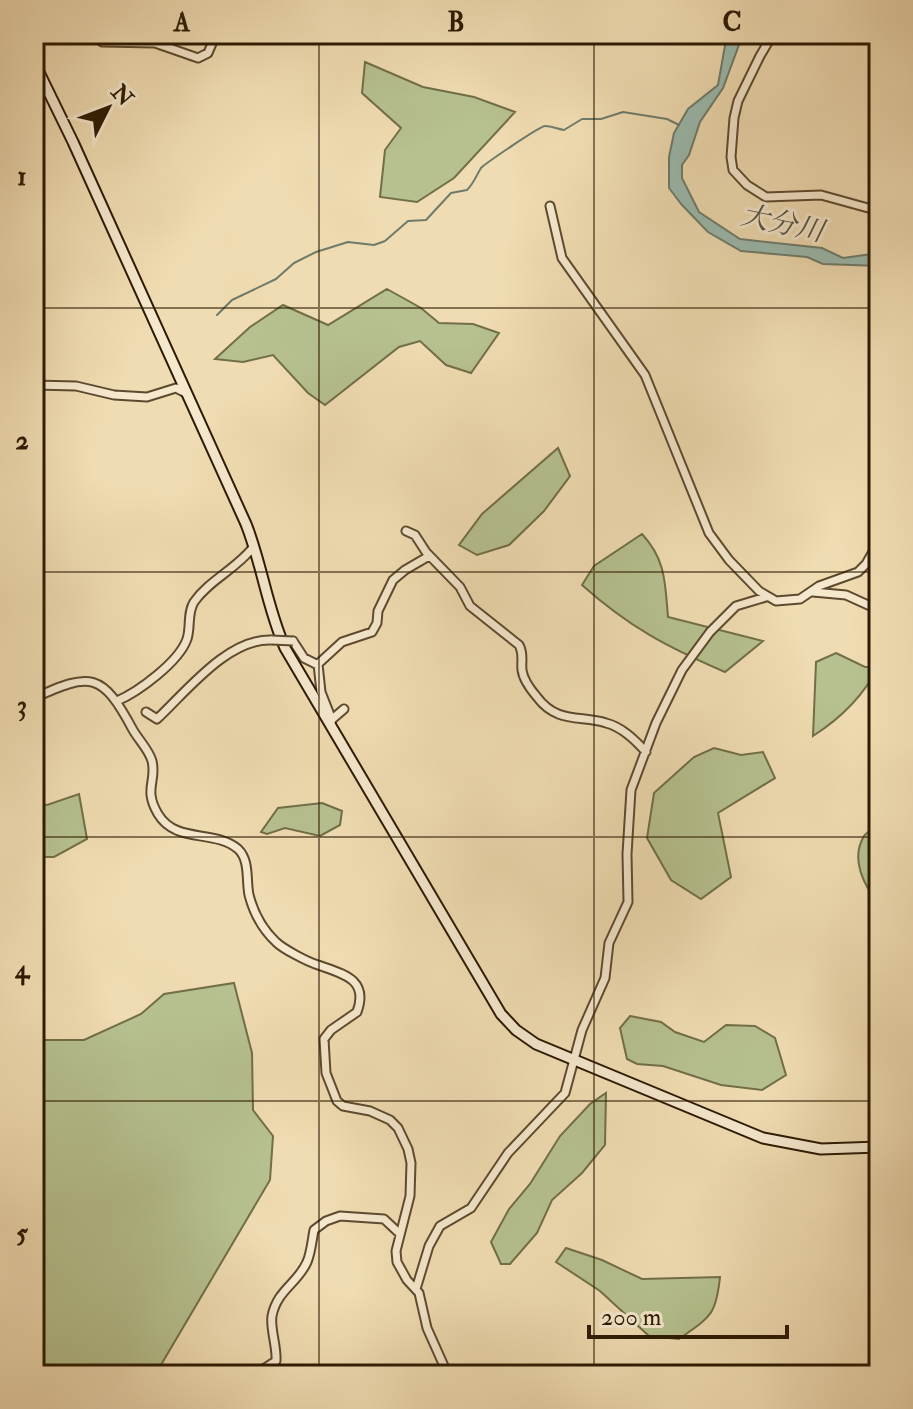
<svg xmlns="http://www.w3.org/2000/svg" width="913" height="1409" font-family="'IM FELL Double Pica','Noto Serif JP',serif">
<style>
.green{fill:#b6c18f;stroke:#716e48;stroke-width:2}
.water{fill:#9abbb0;stroke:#6e7b6a;stroke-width:2}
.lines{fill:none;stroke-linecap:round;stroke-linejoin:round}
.stream{stroke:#6e7b6a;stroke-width:2}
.street-casing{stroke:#5d4a2e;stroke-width:11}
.secondary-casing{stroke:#2c1a02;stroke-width:13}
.street{stroke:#f5e8cd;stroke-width:7}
.secondary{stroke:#f5e8cd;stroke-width:9}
.street-bridge-casing{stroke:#5d4a2e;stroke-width:11;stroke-linecap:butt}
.street-bridge{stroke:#f5e8cd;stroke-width:7}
.grid{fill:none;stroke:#2c1a02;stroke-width:2;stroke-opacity:0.55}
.labels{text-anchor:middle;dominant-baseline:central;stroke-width:6;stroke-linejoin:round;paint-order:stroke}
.water-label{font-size:28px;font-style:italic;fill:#52523f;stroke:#f5e8cd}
.neatline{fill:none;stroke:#2c1a02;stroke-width:3}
.grid-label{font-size:26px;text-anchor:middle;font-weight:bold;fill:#2c1a02}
</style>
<rect width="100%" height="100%" fill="#f0dcb2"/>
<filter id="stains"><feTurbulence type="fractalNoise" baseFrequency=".0025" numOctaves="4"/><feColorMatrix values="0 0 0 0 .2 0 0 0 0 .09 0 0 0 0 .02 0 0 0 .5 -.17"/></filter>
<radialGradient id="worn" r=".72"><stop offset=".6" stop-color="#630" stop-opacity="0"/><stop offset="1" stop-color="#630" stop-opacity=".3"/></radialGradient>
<path class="green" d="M365 62 423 87 474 97 515 112 454 178 417 202 380 197 385 150 401 128 362 93Z
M387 289 421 308 439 323 473 324 499 333 471 373 446 365 420 341 399 347 325 405 308 393 273 355 243 362 215 359 250 327 283 305 328 325Z
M558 448 570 476 544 511 509 545 477 555 459 545 482 514Z
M642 534C666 560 665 583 668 617L763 641 725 672C667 647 629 627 582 585L594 566Z
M836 653 865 667H878C863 697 841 718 813 736L816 662Z
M714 748 741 755 763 752 775 778 718 813 731 877 701 899 671 880 647 838 654 793 694 757Z
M79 794 87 839 54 857H34V803L47 805Z
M322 803 342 811 340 825 320 836 285 828 267 834 261 832 278 808Z
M879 823V904C864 886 850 859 864 836 867 832 875 827 879 823Z
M234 983 252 1053 253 1110 273 1136 270 1180 155 1375H34V1040H84L141 1014 164 994Z
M630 1016 661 1022 675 1032 704 1042 726 1025 755 1026 775 1038 786 1075 762 1090 721 1085 663 1066 637 1064 627 1059 620 1028Z
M606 1093 605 1145 582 1173 552 1200 537 1233 510 1264H501L491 1242 509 1209 530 1184 560 1136 590 1104Z
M566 1248 602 1260 642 1279 720 1277C716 1316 710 1317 679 1339L649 1336 600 1291 556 1262Z"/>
<path class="water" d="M733 34H743L723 88 700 122 689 155 682 165V178L699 212 740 239 822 248 843 258 879 253V266L823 264 807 257 741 251 708 232 682 205 669 188V157L674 133 688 109 718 85 726 40Z"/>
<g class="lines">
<path class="stream" d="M217 315 232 300 276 279 294 263 316 252 348 242 374 245 385 241 408 221 426 220 451 193 467 190C474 183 476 176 481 168 486 163 540 126 545 126 551 126 558 129 564 130L582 119H601L623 112 667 119 679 125"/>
<defs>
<path id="street" d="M92 34 102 42 155 43 198 58 208 53 216 34
M773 34 760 56 738 101 734 118 731 157 733 170 747 185 766 197 821 195 879 211
M550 206 562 258 645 375 709 533 729 560 759 591 776 601 800 599 819 586 858 572 866 564 879 541
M34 385 76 386 114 395 147 397 176 388 186 393
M406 531 415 535 426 552 460 587 470 606 519 645C524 654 521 660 522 670 523 679 531 690 537 697 557 724 581 715 606 723 622 727 635 740 646 752
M813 592 846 595 879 610
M293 641 304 658 318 665
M34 698C91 672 102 672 133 730 138 739 149 750 152 761 157 781 143 789 158 814 176 844 214 829 238 849 250 860 246 881 249 895 254 914 262 929 276 942 283 949 308 962 318 965 343 974 369 979 357 1012L331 1030 324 1039 326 1073 337 1101 343 1106 370 1111 390 1120 398 1128 408 1149 411 1163 410 1196 396 1251 397 1262 407 1280 419 1293 427 1328 448 1375
M117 701C138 692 179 662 187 639 191 627 187 613 194 602 209 580 238 568 254 546
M146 712 157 719C187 691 228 638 272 640
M332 720 321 692 318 664 342 642 372 632 377 623 378 611 393 580 405 570 429 556
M330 721 344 709
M416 1289 429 1246 440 1226 471 1208 508 1153 565 1093 582 1030 605 978 609 943 628 902 627 854 631 790 656 723 682 670 710 632 736 606 766 597
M254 1375 276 1361C277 1346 270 1329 272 1316 277 1290 298 1283 307 1262 311 1253 312 1240 314 1230L326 1221 340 1216 384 1219 400 1234"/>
<path id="secondary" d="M34 62 73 142 246 524C262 564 267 608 285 648L501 1014 516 1030 536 1044 763 1138 821 1149 879 1147"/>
</defs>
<use href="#street" class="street-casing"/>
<use href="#secondary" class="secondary-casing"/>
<use href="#street" class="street"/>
<use href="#secondary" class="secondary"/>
<defs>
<path id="street-bridge" d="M272 640 293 641"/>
</defs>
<use href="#street-bridge" class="street-bridge-casing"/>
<use href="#street-bridge" class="street-bridge"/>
</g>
<path class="grid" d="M319 34V1375M594 34V1375M34 308H879M34 572H879M34 837H879M34 1101H879"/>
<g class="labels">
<g class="water-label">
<text transform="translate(782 224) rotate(12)">大分川</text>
</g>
</g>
<rect width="913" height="1409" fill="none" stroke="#f0dcb2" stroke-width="88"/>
<g transform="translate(108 108) rotate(48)" stroke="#f5e8cd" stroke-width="6" paint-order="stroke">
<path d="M0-6L14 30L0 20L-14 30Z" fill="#2c1a02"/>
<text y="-12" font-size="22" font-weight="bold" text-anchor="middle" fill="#2c1a02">N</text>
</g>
<path d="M589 1325v12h198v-12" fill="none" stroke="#2c1a02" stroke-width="4"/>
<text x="601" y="1325" font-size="24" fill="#2c1a02" stroke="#f5e8cd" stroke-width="6" paint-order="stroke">200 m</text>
<rect x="44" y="44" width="825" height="1321" class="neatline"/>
<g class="grid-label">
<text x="182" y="31">A</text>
<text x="456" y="31">B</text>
<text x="732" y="31">C</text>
<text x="22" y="185">1</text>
<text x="22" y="449">2</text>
<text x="22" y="714">3</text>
<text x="22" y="978">4</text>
<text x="22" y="1242">5</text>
</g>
<rect width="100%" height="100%" filter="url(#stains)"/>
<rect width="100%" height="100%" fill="url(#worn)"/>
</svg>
